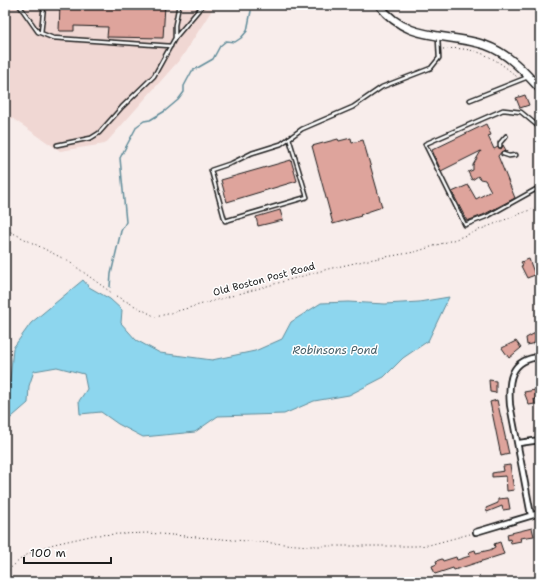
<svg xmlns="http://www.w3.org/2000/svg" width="545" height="587" font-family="'Shantell Sans',sans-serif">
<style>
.built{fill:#f0d7d3}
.water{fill:#8dd6ee;stroke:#608c9a}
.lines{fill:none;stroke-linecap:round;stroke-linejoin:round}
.stream{stroke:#608c9a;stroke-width:1.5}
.building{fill:#dea49c;stroke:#1c1c1c}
.service-casing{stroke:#1c1c1c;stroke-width:5.5}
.minor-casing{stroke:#1c1c1c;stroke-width:8}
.secondary-casing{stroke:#1c1c1c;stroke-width:10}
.path{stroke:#1c1c1c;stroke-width:1;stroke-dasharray:1 3;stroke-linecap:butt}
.service{stroke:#fff;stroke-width:2.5}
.minor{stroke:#fff;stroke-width:4.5}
.secondary{stroke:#fff;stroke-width:7}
.labels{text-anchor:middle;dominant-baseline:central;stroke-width:3;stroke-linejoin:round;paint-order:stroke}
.street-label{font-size:10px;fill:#1c1c1c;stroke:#fff}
.water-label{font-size:11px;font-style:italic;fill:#445d66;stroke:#fff}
</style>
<rect width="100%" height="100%" fill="#f8edeb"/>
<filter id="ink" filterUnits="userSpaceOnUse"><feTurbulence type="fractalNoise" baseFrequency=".025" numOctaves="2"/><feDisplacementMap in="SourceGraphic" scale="8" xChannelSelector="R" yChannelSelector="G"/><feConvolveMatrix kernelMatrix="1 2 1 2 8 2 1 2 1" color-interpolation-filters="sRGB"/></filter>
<g filter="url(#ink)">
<path class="built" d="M5 5H215L182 57 105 144 60 151 6 114Z"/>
<path class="water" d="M83 280 89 287 110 299 122 310 121 323 136 340 160 353 212 360 255 351 282 339 291 322 321 303 348 302 385 304 419 302 449 297 428 341 403 358 384 377 349 395 314 401 284 414 218 416 195 432 143 437 118 424 101 412 80 414 79 401 87 389 84 374 57 367 34 371 29 386 28 403 5 423V398L9 391 13 348 31 323Z"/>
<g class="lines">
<path class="stream" d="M110 287 111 274 121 231 126 222 120 158 137 126 144 121 150 120 165 111 178 100 184 92V86L192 71 213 59 220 46 226 41 235 42 241 38 247 31 251 11"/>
</g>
<path class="building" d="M60 5H165L163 38 107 37 108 27 74 26V31H59Z
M525 95 529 105 520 108 516 98Z
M486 124 491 135 488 136 494 149 498 147 501 149 503 145 507 152 502 151 498 156 515 198 483 215 467 221 452 192 468 185 476 199 491 191 485 180 480 179 478 176 472 180 468 172 473 170V165L481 151 441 171 432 150Z
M351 138 352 143 363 140 382 207 364 213H365L360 215 361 216 333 224 312 146 338 139 339 141Z
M291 160 297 181 227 202 221 180Z
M280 210 283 220 258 226 256 217Z
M529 259 535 275 527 278 521 266 523 265 521 262Z
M537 332 539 340 535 341V343L527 345 526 338Z
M516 341 521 348 509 358 502 348Z
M489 380 496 381V393L490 392Z
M535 390 537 399H534L535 404 529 405 524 392Z
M497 400 509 454 501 456 490 402Z
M510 465 514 490 507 491 506 476 492 477V473L504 471 503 466Z
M508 498 510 509 503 510 502 506 487 512 486 508 498 503V499Z
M532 528 534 536 520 538 521 541 511 543 510 539 508 540 507 534Z
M500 542 504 554 454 570 453 568 435 574 432 566 437 564 436 561 442 559 443 561 456 557 457 560 470 556 469 552 475 550 476 553 490 550 495 547 494 544Z"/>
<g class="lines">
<defs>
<path id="service" d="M19 5 38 32 53 38 171 46
M41 33 44 5
M175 38V25L179 5
M470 100 528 77
M540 128 521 112 503 110 425 144 465 225 488 216 540 187
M289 138 307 197 225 221 211 170 232 163 252 153 281 144 302 129 353 107 382 87 431 68 439 58 438 38
M57 145 91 138 99 133 122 107 154 76 175 38 203 5
M500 146V143L506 136
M503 154 509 156 516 155"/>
<path id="minor" d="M519 443 540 440
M531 515 510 405C508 381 510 359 540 357
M476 532 540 513"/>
<path id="secondary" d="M379 5C408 43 445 32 485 45 508 53 524 71 540 89"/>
</defs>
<use href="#service" class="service-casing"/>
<use href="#minor" class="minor-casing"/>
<use href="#secondary" class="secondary-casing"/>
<path class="path" d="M443 49C474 46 494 56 517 77
M7 230 68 261 116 296 156 317 328 269 368 260 415 252 456 239 540 206
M5 573 22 558 35 550 54 544 95 535 147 533 309 546H416L429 545 470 534"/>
<use href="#service" class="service"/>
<use href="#minor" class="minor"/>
<use href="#secondary" class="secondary"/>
</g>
</g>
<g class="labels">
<g class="street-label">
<text transform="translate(264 279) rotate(-15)">Old Boston Post Road</text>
</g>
<g class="water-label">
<text x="335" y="350">Robinsons Pond</text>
</g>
</g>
<rect width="545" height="587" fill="none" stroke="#fff" stroke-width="20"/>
<rect x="10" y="10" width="525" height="567" fill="none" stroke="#1c1c1c" stroke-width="1.5" filter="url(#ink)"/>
<path d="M24 557v6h87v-6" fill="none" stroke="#1c1c1c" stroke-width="2"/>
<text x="30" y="557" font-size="12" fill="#1c1c1c" stroke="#ffffff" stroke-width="3" paint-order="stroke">100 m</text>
</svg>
